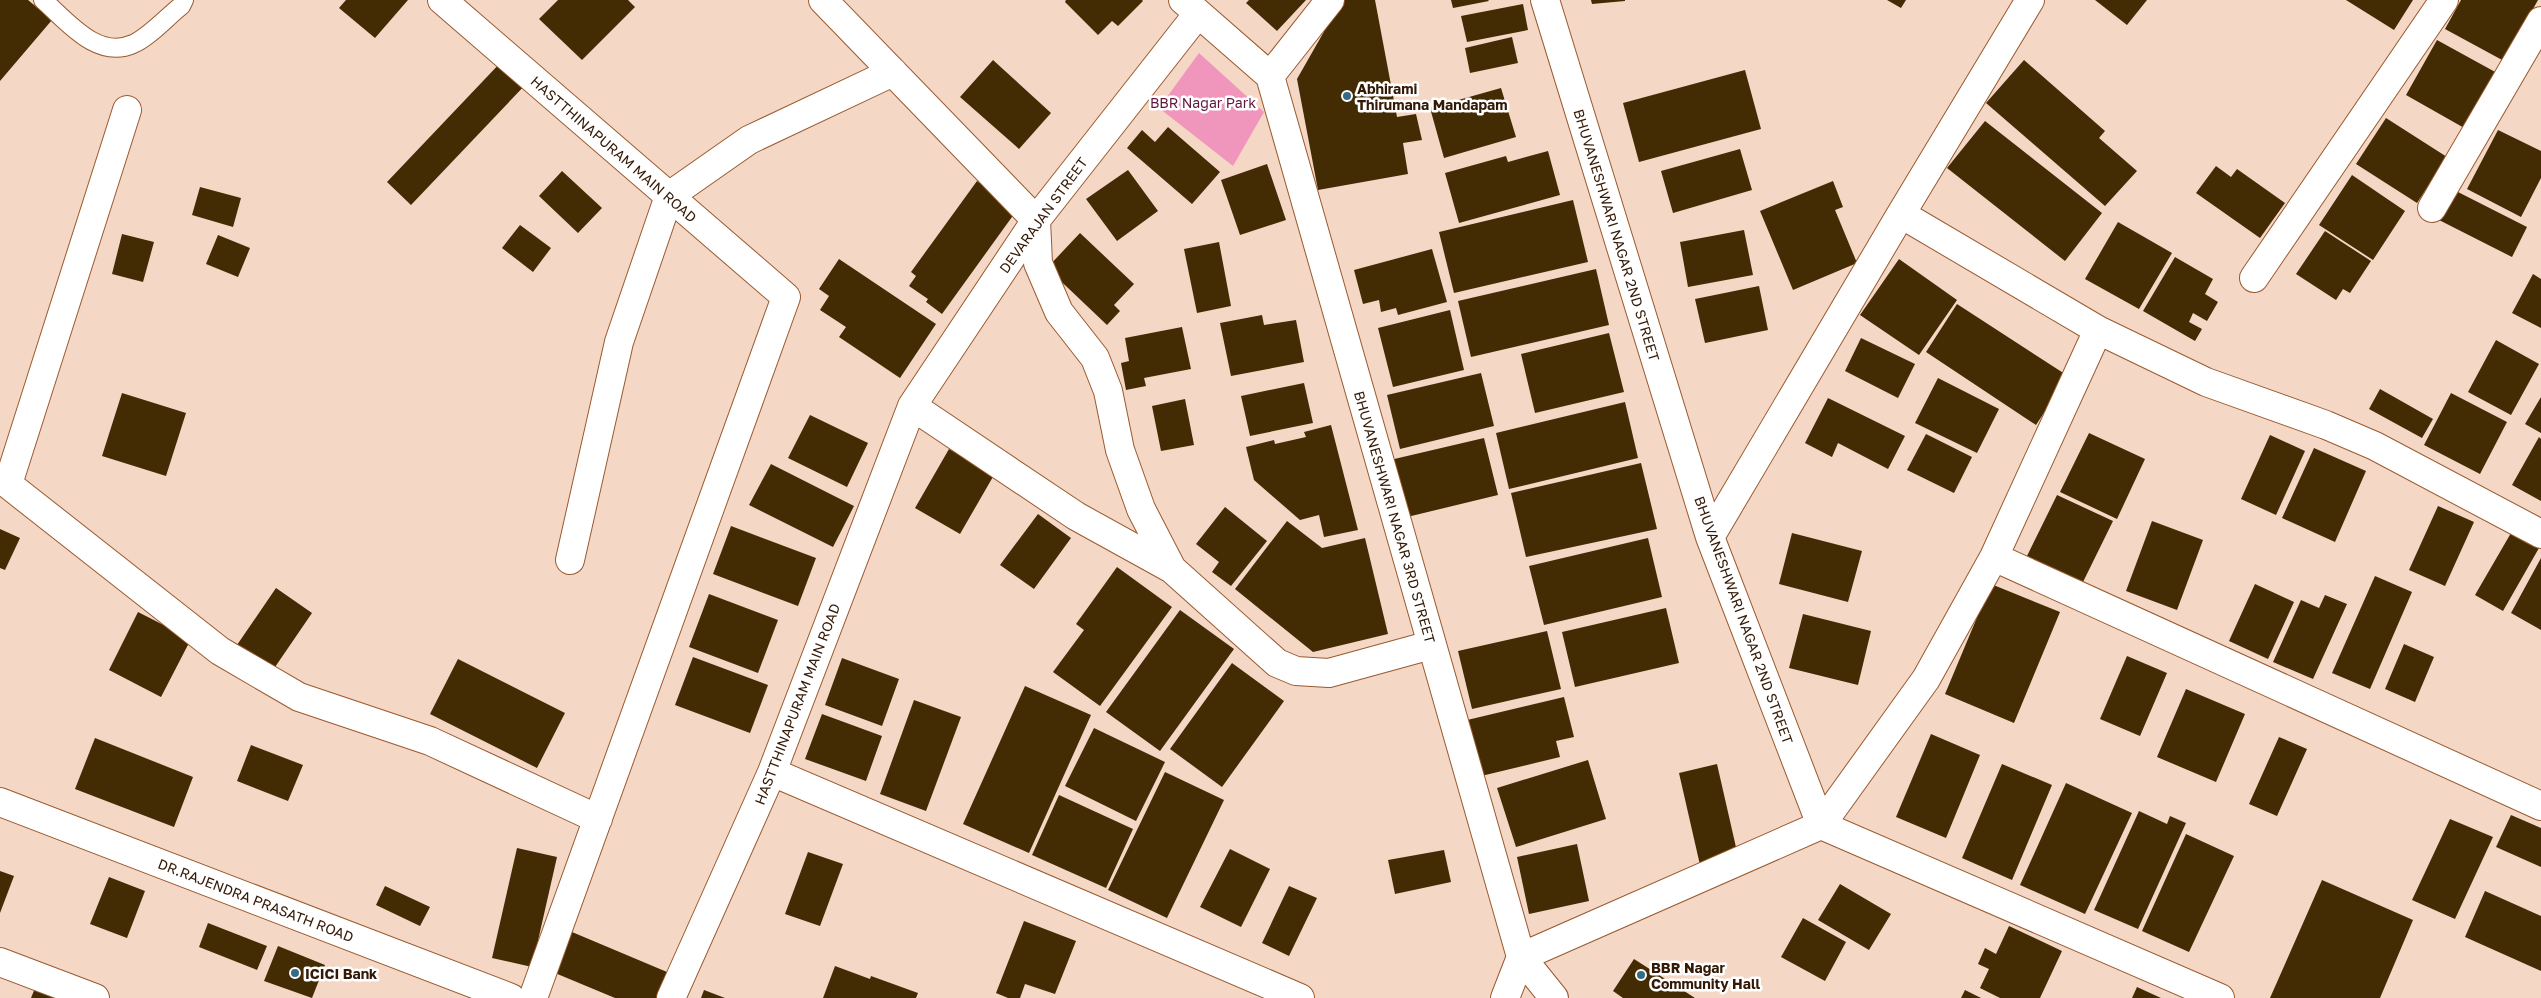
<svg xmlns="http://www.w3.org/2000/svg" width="2541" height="998" font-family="'Golos Text',sans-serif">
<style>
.green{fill:#f096bc}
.building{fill:#432b03}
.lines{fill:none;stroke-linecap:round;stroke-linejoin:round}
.service-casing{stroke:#9a5a2e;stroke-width:20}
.minor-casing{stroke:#9a5a2e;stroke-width:30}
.tertiary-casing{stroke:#9a5a2e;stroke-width:30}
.service{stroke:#fff;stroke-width:18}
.minor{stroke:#fff;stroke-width:28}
.tertiary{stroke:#fff;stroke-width:28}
.poi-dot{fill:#366b87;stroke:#fff;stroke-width:2}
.labels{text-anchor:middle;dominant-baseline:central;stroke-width:5;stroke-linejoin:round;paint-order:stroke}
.poi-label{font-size:14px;font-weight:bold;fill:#331906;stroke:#fff;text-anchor:start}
.park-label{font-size:14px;fill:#62183e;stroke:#fff}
.street-label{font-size:14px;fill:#331906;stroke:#fff}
</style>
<rect width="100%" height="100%" fill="#f5d7c5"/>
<path class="green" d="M1199 53 1264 112 1233 166 1159 108Z"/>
<path class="building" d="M0 0H28L52 20 0 81Z
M346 0H408L375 38 339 8Z
M558 0H628L635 7 582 60 539 19Z
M1066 0H1142L1143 1 1118 26 1112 21 1098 35 1065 2Z
M1249 0H1306L1277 31 1246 3Z
M1342 0H1375L1397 117 1416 114 1422 140 1403 143 1408 174 1318 190 1297 79Z
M1451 0H1488L1489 1 1453 8Z
M1591 0H1625V1L1592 4Z
M1887 0H1906L1901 8Z
M2095 0H2147L2127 25Z
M2346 0H2413L2394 30Z
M2461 0H2538L2504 61 2445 29Z
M1523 4 1528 30 1467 42 1461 16Z
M1512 37 1518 63 1470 73 1465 48Z
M2437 40 2497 73 2466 129 2406 95Z
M503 60 527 83 411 205 387 182Z
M993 60 1051 113 1019 149 960 97Z
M2024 60 2105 131 2099 138 2137 171 2105 206 1986 103Z
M1745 70 1761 129 1639 162 1623 103Z
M1501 88 1516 137 1444 158 1430 108Z
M2386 118 2447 157 2417 203 2356 164Z
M1985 121 2102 213 2065 261 1947 168Z
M1168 127 1220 172 1192 204 1127 148 1142 130 1155 142Z
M2498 130 2541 151V178L2521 217 2467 189Z
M1740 149 1752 190 1673 213 1661 171Z
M1548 151 1560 195 1459 223 1445 173 1506 156 1508 162Z
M1267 164 1286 220 1240 235 1221 180Z
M2216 166 2231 177 2237 169 2285 203 2260 238 2196 193Z
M1128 170 1158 211 1117 241 1086 199Z
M562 171 602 208 578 233 539 196Z
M2352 175 2405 211 2373 260 2319 225Z
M977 181 1017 210 942 314 926 302 928 299 909 286 916 276 911 272Z
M1833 181 1843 207 1835 210 1857 263 1793 290 1760 211Z
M200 187 241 198 233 227 192 215Z
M2454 190 2527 227 2512 257 2439 220Z
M1573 200 1588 262 1454 293 1439 232Z
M2118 222 2172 253 2139 309 2085 279Z
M520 225 551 248 533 272 502 248Z
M1744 230 1753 275 1688 287 1680 242Z
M2325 231 2371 261 2350 293 2343 289 2336 300 2296 274Z
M1080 233 1134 284 1114 305 1120 311 1107 325 1047 268Z
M122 234 154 242 143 282 112 274Z
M218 235 250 248 238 277 206 264Z
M1219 242 1231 306 1197 313 1184 249Z
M1432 249 1447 302 1398 315 1396 308 1381 312 1379 300 1363 304 1354 270Z
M2175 257 2213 279 2205 294 2218 302 2207 321 2193 313 2189 322 2202 329 2195 341 2143 311Z
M839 259 936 324 900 378 839 337 846 327 820 310 829 296 819 289Z
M1899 259 1957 300 1919 355 1860 315Z
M1596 269 1609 325 1471 357 1458 301Z
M2533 274 2541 279V328L2512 313Z
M1759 286 1768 330 1705 343 1695 299Z
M1957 304 2068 376 2036 425 1926 352Z
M1450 310 1464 370 1393 387 1378 328Z
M1262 315 1264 325 1296 320 1304 362 1231 376 1220 323Z
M1182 327 1191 369 1144 378 1146 386 1126 390 1121 363 1129 361 1125 338Z
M1609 333 1624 392 1535 413 1521 354Z
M1861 338 1915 364 1898 398 1845 371Z
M2496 340 2539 364 2511 415 2468 392Z
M1481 373 1494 426 1400 449 1387 395Z
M1938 378 1999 409 1977 453 1915 423Z
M1304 383 1313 423 1250 436 1241 396Z
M2380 389 2433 419 2422 438 2369 409Z
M122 393 186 413 166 476 102 456Z
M2451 393 2507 422 2480 474 2424 445Z
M2541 397V433L2525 424Z
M1828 398 1905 436 1888 469 1838 443 1832 457 1805 443Z
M1185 399 1194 445 1161 451 1152 406Z
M1625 402 1638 458 1509 489 1496 433Z
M810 415 868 443 847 487 788 458Z
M1331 425 1358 530 1324 537 1319 515 1300 520 1254 480 1246 447 1274 440 1275 444 1306 437 1304 432Z
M2089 433 2145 459 2117 519 2060 492Z
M1926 434 1972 457 1954 493 1907 470Z
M2270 435 2305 451 2276 515 2241 499Z
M2539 437 2541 439V501L2512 485Z
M1484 438 1498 495 1403 518 1390 460Z
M2314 448 2366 471 2335 542 2282 518Z
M949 449 994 475 960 534 915 508Z
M1641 463 1657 529 1526 557 1511 493Z
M771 464 854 506 833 547 749 505Z
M2057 495 2113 521 2083 582 2027 556Z
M2438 506 2474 522 2445 586 2409 570Z
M1225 507 1267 541 1231 586 1212 572 1219 562 1196 544Z
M1038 514 1071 538 1034 589 1000 565Z
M1287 521 1322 548 1365 538 1388 634 1313 652 1235 589Z
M2152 521 2203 540 2177 610 2126 591Z
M731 526 816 558 798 606 713 574Z
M0 529 20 538 5 570 0 568Z
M1792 533 1862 551 1848 602 1779 584Z
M2511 533 2539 548 2503 611 2475 595Z
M1648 538 1662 597 1544 625 1529 566Z
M2541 558V630L2511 613Z
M1117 567 1172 607 1100 706 1053 672 1084 630 1076 624Z
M2375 576 2412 592 2370 689 2332 673Z
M1991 584 2060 612 2014 723 1945 694Z
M2255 584 2294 602 2268 659 2229 641Z
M276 588 312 613 273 670 237 645Z
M709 594 778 620 758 673 689 647Z
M2325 595 2347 604 2313 679 2273 662 2301 600 2319 608Z
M1666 608 1679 663 1575 687 1562 632Z
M1180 610 1234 649 1160 751 1106 712Z
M138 612 191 639 161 697 109 670Z
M1803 614 1871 631 1858 685 1789 668Z
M1547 631 1561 689 1472 709 1458 651Z
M2404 644 2434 657 2415 702 2385 689Z
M2127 656 2167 673 2140 736 2100 719Z
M693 657 768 685 750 733 675 705Z
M842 658 899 679 882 726 825 705Z
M458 659 565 713 537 768 430 714Z
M1232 663 1284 701 1222 787 1170 749Z
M1025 686 1091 715 1029 853 963 824Z
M2186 689 2245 714 2216 782 2157 757Z
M1564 697 1574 737 1556 741 1560 757 1477 777 1463 721Z
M914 700 961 717 926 811 880 794Z
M822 714 882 736 866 781 805 759Z
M1094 728 1165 762 1136 821 1065 786Z
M1931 734 1980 755 1946 838 1896 817Z
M2279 737 2307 749 2277 816 2249 804Z
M95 738 193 777 174 827 75 789Z
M251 745 303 765 288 801 237 781Z
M1588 760 1606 819 1516 847 1497 788Z
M1717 764 1738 856 1700 865 1679 773Z
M2002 764 2052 785 2012 880 1962 858Z
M1165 772 1224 800 1167 918 1108 890Z
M2066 783 2132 813 2085 914 2020 885Z
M1059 795 1133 829 1106 888 1032 855Z
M2139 811 2167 824 2170 816 2186 823 2138 929 2094 910Z
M2511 815 2541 828V867L2496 847Z
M2450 819 2493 837 2455 919 2412 900Z
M2186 834 2234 856 2189 952 2142 931Z
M1577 844 1589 901 1529 914 1517 857Z
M517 848 557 857 532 967 492 958Z
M1230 849 1270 869 1241 927 1200 907Z
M1444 850 1451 882 1395 894 1388 860Z
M808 852 843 864 820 926 785 914Z
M0 871 14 876 0 913Z
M109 877 145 891 127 938 90 924Z
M2322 880 2413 920 2380 998H2270Z
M1840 884 1891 914 1869 950 1818 920Z
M385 886 430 907 420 926 376 905Z
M1289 886 1317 898 1289 956 1262 943Z
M2485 891 2541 916V971L2465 937Z
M1803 918 1846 942 1825 981 1781 957Z
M1024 921 1076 941 1055 994 1025 984 1020 998H1008L996 993Z
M208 923 267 946 257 970 199 947Z
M2009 926 2062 951 2040 998H2000L1980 988 1989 969 1978 964 1985 948 1996 954Z
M572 932 667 972 656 998H615L555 973Z
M278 946 325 965 312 998 264 981Z
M1634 959 1695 998H1623L1613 991Z
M835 966 870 979 871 976 918 993 916 998H823Z
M2137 987 2161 998H2132Z
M35 988 61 998H31Z
M704 990 725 998H701Z
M1965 990 1981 998H1961Z"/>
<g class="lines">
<defs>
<path id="service" d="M43 0C67 21 97 60 133 44 148 38 167 17 181 6L184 0"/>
<path id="minor" d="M442 0 786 297 533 998
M823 0 1036 220 1038 263 1059 312 1095 358 1108 391 1120 450 1141 509 1172 569 1277 663 1296 671 1329 673 1431 645
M1183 0 1270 76
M2030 0 1901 214 2098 330 2206 382 2326 425 2375 446 2541 534
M1270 76 1521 957 1554 998
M1270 76 1330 0
M2432 208 2541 21
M2254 278 2444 0
M2098 330 1994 557 1926 679 1821 825 2220 998
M912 406 1076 516 1172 569
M0 478 220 651 299 697 430 741 598 819
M8 484 127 110
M1710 537 1901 214
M1994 557 2541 806
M570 560 619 342 669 196 749 140 893 72
M772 772 1300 998
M0 962 95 998
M671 998 772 772 912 406 1036 220 1197 15
M1505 998 1521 957 1821 825 1710 537 1545 0"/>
<path id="tertiary" d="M0 802 511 998"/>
</defs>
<use href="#service" class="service-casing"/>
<use href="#minor" class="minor-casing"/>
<use href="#tertiary" class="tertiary-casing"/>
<use href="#service" class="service"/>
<use href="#minor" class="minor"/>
<use href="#tertiary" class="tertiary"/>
</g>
<g class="poi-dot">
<circle cx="1347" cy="96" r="5"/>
<circle cx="295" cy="973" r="5"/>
<circle cx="1641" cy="975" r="5"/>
</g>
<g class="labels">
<g class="poi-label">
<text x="1357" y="88">Abhirami<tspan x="1357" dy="16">Thirumana Mandapam</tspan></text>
<text x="1651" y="967">BBR Nagar<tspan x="1651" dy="16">Community Hall</tspan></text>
<text x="305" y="973">ICICI Bank</text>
</g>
<g class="park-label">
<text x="1203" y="102">BBR Nagar Park</text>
</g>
<g class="street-label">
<text transform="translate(614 149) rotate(41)">HASTTHINAPURAM MAIN ROAD</text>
<text transform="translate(1043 215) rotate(-54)">DEVARAJAN STREET</text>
<text transform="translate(1617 235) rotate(73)">BHUVANESHWARI NAGAR 2ND STREET</text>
<text transform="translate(1395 517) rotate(74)">BHUVANESHWARI NAGAR 3RD STREET</text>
<text transform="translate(1744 620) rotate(70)">BHUVANESHWARI NAGAR 2ND STREET</text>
<text transform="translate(797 704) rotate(-69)">HASTTHINAPURAM MAIN ROAD</text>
<text transform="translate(256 900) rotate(21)">DR.RAJENDRA PRASATH ROAD</text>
</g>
</g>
</svg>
